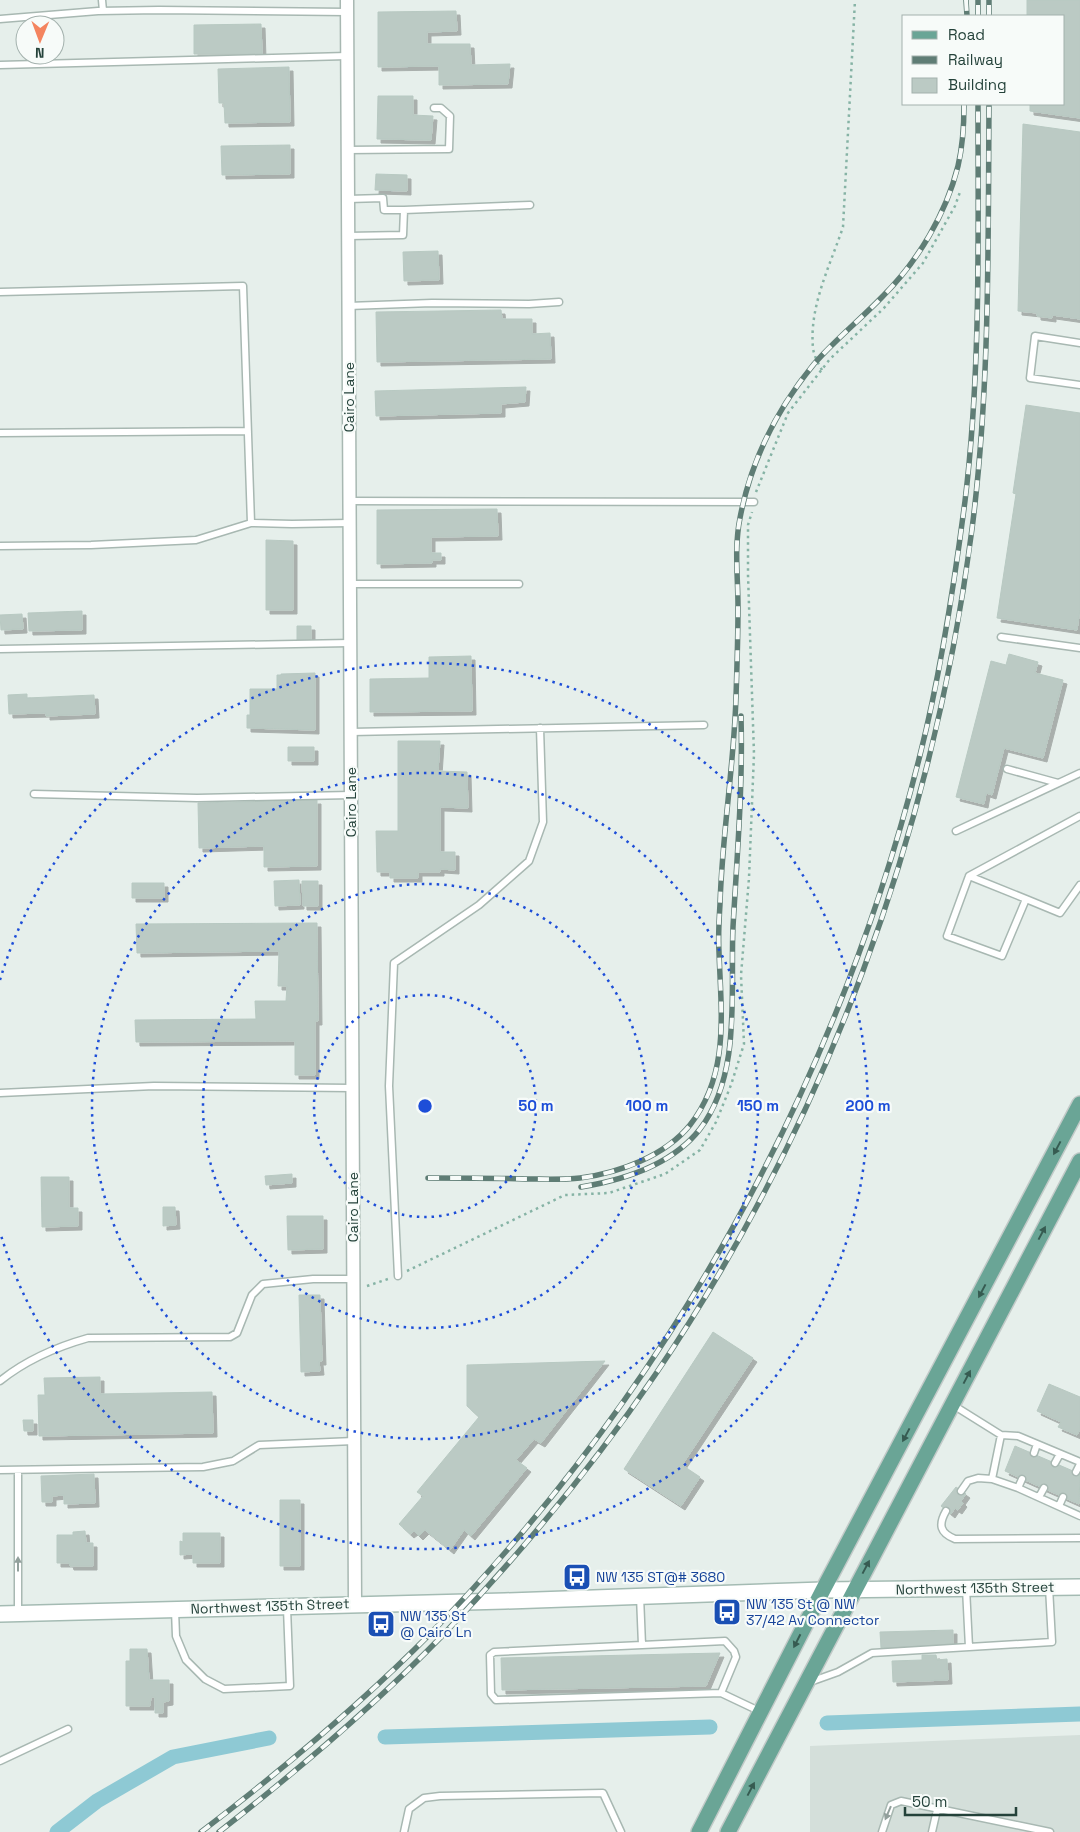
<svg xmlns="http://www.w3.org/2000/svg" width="1080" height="1832" font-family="'Space Grotesk',sans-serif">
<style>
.built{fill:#d4dfda}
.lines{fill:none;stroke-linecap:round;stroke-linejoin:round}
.canal{stroke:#8ec9d4;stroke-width:15}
.building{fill:#bbcac4;stroke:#b8c9c2;filter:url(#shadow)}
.service-casing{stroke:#a8b8b2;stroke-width:9}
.minor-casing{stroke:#a8b8b2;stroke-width:15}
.secondary-casing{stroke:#a4bbb3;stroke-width:18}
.primary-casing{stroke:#c2cac8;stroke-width:18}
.path{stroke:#86b3a5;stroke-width:2.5;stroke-dasharray:2.5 4;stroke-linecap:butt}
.service{stroke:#fff;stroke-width:6}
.minor{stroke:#fff;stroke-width:12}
.secondary{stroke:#fff;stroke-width:15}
.primary{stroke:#6aa596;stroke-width:15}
.rail-casing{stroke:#5f7d75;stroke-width:5.5}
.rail{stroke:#f7fbf9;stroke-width:4;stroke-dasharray:11;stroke-linecap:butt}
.oneway{fill:#365b51}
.oneway2{fill:#92a09c}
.ring{fill:none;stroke:#1d4ed8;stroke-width:2.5;stroke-dasharray:2.5 5}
.labels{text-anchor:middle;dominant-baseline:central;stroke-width:4.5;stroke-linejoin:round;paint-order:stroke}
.street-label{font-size:14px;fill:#24423a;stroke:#f7fbf9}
.transit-label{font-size:14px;fill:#164399;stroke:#f7fbf9;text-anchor:start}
.centre{fill:#1d4ed8;stroke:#f7fbf9;stroke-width:2.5}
.ring-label{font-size:15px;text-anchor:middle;font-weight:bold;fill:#1d4ed8;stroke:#f7fbf9;stroke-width:4.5;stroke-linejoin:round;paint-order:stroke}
</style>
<defs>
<filter id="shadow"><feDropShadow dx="4" dy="4" stdDeviation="0" flood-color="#0004"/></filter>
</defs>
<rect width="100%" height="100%" fill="#e6efeb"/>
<path class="built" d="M1080 1735V1832H810V1746Z"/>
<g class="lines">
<path class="canal" d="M827 1723 1080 1714
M385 1737 710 1727
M57 1832 97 1801 173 1757 269 1738"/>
</g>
<path class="building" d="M1027 0H1080V118L1030 111V104H1064V16H1027Z
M456 11 457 31 427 32V44H470L471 65 510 64 508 84 439 85V66L378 67V12Z
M261 24 262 54H194V25Z
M289 67 290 122 225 123 224 103H219L218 69Z
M378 96H413V115L433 116 431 140 377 139Z
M1023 124 1080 132V319L1052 315V318L1037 316V313L1018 311Z
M290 145V174L222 175 221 146Z
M376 174 407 175V191L375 190Z
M438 251 439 280 404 281 403 252Z
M501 310 502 319H532V334L550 333 551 359 377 362 376 312Z
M526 387 525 402 501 404V413L376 416 375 391Z
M1026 405 1080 413V609L1077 630 997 618 1016 494 1013 493Z
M497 509 498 536 431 537V553H441V560H432V563L377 564V510Z
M266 540 293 541V610H266Z
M82 611V630L29 631 28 613Z
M22 614 23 629 1 630 0 615Z
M297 626H311V641L297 640Z
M1009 654 1038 662 1035 673 1063 680 1043 758 1004 748 992 795 986 793 984 804 956 797 991 661 1006 665Z
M471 656 472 711 370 712V679L429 678V657Z
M315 673V730L247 728V715H250V689H277V675H281V674Z
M27 694V698L94 695 95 714 46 716V713L9 714 8 695Z
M398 741H440L438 771 467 772 468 808 440 807V852H455V870L440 869V872H418V878H390V872H377L376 831H398Z
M288 747H314V761H288Z
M317 800V866L264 867V846L199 848 198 803Z
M299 880 300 905 275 906 274 881Z
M302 881H318V906H303Z
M132 883H164V898H132Z
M317 923 318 1021H315V1075H295V1041L136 1042 135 1020 256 1019 255 1001H286L287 986H278L279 951 137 953 136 924Z
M292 1174V1183L266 1185 265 1176Z
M41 1177H69V1208H78V1226L42 1227Z
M163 1207H175L176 1225 163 1226Z
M287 1216H323V1249L288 1250Z
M299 1295H320L322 1361H319L320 1371 301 1372Z
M713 1332 753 1358 682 1465 700 1477 681 1506 624 1469Z
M605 1361 541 1443 534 1439 516 1460 527 1468 471 1536 464 1530 450 1550 425 1530 419 1536 414 1531 410 1534 399 1524 423 1496 417 1492 479 1417 467 1406V1365Z
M100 1377V1394L212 1392 213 1433 39 1436 38 1395H45L44 1378Z
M1049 1384 1080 1397V1430L1077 1435 1058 1427 1061 1422 1037 1411Z
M23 1420H33V1431H24Z
M1015 1446 1080 1474 1079 1504 1005 1471Z
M94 1474 95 1503 64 1504V1495L52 1496V1502H42L41 1476Z
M956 1487 966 1494 961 1501 963 1503 958 1510 955 1508 951 1514 941 1506Z
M280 1500H300V1566H280Z
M85 1531 86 1543H93V1566H70L69 1563H57V1535H73V1532Z
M183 1533H220V1563H193V1554L180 1555V1541L183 1542Z
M953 1630V1646L881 1648 880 1632Z
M130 1649H147L149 1680H169V1701L163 1702V1713H155V1697H151L150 1706H126V1661H130Z
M720 1653 706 1686 502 1690 501 1658Z
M922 1655H936L937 1660 947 1659 948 1680 893 1682 892 1661 922 1660Z"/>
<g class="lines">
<defs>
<path id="service" d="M102 0 103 11
M0 19 98 11 159 10 347 12
M0 65 347 56
M347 150 449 149 450 116 441 108H434
M348 199 383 198 384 210H404
M348 236 403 235 404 210 530 205
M0 292 243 286 251 523 292 524 349 523
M348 306 432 303 529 304 559 302
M1080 343 1035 336 1030 378 1080 385
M0 433 248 431
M349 501 754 502
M0 546 91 545 196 540 251 523
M350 584H519
M1001 637 1080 648
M0 649 350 643
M351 732 704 725
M1007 769 1058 783
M34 794 197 798 351 795
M956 831 1080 773
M969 876 1026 899 1002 956 947 936 969 876 1080 816
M1026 899 1060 913 1080 885
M0 1093 154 1086 352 1088
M398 1276 389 1086 394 963 479 905 529 861 543 822 540 728
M0 1381C26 1360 56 1347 88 1338L230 1337 237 1333 252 1295 263 1284 313 1279H353
M953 1405 1001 1435 1018 1436 1080 1462
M1001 1435 992 1479 1018 1488 1080 1516
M1034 1453 1037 1444
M1055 1463 1060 1454
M0 1470 203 1467 233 1461 259 1445 354 1441
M18 1470V1613
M1076 1472 1080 1464
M1018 1488 1022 1479
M961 1491 968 1481 978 1478 992 1479
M1039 1497 1044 1488
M1059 1506 1063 1497
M946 1511C938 1525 940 1533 955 1539L1080 1538
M966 1588 969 1647 1052 1642 1049 1587
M640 1596 642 1645 494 1652 490 1655 491 1694 496 1700 721 1693 759 1711
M175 1610 176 1636 186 1660 205 1679 224 1689 290 1686 287 1608
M642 1645 725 1641 734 1651 736 1657 721 1693
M810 1682 838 1672 872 1653 969 1647
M0 1761 68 1729
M404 1832 409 1809 424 1798 440 1796 603 1793 621 1832
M882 1832 891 1805 901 1801 1050 1832
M932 1832 937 1810"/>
<path id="minor" d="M347 0 355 1604"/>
<path id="secondary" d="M0 1614 505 1601 823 1590 1080 1587"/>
<path id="primary" d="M699 1832 823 1590 1080 1104
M728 1832 1080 1161"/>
</defs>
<use href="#service" class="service-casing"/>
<use href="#minor" class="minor-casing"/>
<use href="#secondary" class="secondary-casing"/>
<use href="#primary" class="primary-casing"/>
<path class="path" d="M822 370C818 363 814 356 813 348 809 306 830 266 843 227L855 0
M756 492 788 413 830 359 884 308 923 263 955 206 960 192
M407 1271 565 1195 609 1193 665 1174 700 1150 716 1122 731 1085 744 1044 741 975 749 878 754 754 748 575V525L752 512
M367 1286 388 1279"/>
<use href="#service" class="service"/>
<use href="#minor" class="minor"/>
<use href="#secondary" class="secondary"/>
<use href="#primary" class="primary"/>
<defs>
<path id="rail" d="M966 0 967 16
M978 16V0
M989 16V0
M428 1178C461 1178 493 1178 525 1179 543 1179 563 1180 580 1178 619 1173 665 1156 690 1125 730 1074 721 1013 719 952 718 936 719 920 720 904 722 835 734 766 736 697 737 667 738 637 738 607 738 577 734 548 740 518 751 460 777 409 814 364 835 340 861 319 883 296 918 261 946 214 958 166 963 145 964 124 964 104
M581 1187C624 1180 672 1165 700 1129 742 1074 730 991 733 927 737 856 743 787 741 716
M201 1832C282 1770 361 1704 433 1631 669 1388 838 1083 920 755 941 672 954 586 965 501 981 369 978 236 978 104
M219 1832C297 1771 373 1707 442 1636 519 1555 592 1468 655 1375 826 1123 933 831 972 529 990 388 988 246 989 104"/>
</defs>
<use href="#rail" class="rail-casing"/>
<use href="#rail" class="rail"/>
</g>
<defs><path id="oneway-solid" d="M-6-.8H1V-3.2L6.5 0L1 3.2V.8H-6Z" transform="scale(1.25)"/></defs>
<g class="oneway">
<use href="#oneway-solid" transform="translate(1057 1148) rotate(118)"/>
<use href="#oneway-solid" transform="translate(1042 1233) rotate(-62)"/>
<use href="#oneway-solid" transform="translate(982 1291) rotate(118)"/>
<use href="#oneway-solid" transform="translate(967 1377) rotate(-62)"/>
<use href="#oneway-solid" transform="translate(906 1435) rotate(118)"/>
<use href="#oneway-solid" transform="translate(866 1567) rotate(-62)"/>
<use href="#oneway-solid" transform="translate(797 1641) rotate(117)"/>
<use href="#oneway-solid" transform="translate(751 1789) rotate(-62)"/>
</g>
<g class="oneway2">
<use href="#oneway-solid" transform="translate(18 1564) rotate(-90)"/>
<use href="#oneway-solid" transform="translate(888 1813) rotate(113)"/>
</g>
<g class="ring">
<circle cx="425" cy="1106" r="111"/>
<circle cx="425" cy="1106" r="222"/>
<circle cx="425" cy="1106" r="333"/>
<path d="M0 980A443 443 0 1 1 0 1232"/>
</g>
<defs>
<symbol id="bus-square" viewBox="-11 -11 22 22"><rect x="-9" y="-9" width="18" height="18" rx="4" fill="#1a4fb4" stroke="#f7fbf9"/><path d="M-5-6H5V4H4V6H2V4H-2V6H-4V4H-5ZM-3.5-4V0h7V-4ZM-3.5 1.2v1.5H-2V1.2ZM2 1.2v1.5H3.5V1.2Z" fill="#fff"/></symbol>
</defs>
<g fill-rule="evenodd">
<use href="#bus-square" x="561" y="1561" width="32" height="32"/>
<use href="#bus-square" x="711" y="1596" width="32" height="32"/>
<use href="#bus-square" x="365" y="1608" width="32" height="32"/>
</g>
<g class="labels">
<g class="street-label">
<text transform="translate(349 397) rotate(-90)">Cairo Lane</text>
<text transform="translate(351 802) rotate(-90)">Cairo Lane</text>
<text transform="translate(353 1207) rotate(-90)">Cairo Lane</text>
<text transform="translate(975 1588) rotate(-1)">Northwest 135th Street</text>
<text transform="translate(270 1606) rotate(-2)">Northwest 135th Street</text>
</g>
<g class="transit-label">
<text x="596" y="1577">NW 135 ST@# 3680</text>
<text x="746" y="1604">NW 135 St @ NW<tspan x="746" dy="16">37/42 Av Connector</tspan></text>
<text x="400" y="1616">NW 135 St<tspan x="400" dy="16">@ Cairo Ln</tspan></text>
</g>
</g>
<circle cx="425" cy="1106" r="8" class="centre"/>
<g class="ring-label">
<text x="536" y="1111">50 m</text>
<text x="647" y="1111">100 m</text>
<text x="758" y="1111">150 m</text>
<text x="868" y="1111">200 m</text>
</g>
<rect x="902" y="15" width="162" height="90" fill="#f7fbf9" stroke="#a3b1ad"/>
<rect x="912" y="31" width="25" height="8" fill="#6aa596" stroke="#a3b1ad"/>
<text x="948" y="40" font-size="15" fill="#24423a">Road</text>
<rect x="912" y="56" width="25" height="8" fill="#5f7d75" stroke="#a3b1ad"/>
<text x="948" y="65" font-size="15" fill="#24423a">Railway</text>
<rect x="912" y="78" width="25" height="15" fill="#bbcac4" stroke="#a3b1ad"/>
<text x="948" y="90" font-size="15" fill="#24423a">Building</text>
<g transform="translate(40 40) rotate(181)"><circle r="24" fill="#f7fbf9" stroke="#a3b1ad"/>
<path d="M0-4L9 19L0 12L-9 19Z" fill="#f4845f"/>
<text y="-8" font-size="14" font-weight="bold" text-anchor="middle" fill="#24423a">N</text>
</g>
<path d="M905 1807v8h111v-8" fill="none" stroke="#24423a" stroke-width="2.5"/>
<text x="912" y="1807" font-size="15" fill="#24423a" stroke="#f7fbf9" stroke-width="4" paint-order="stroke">50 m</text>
</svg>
